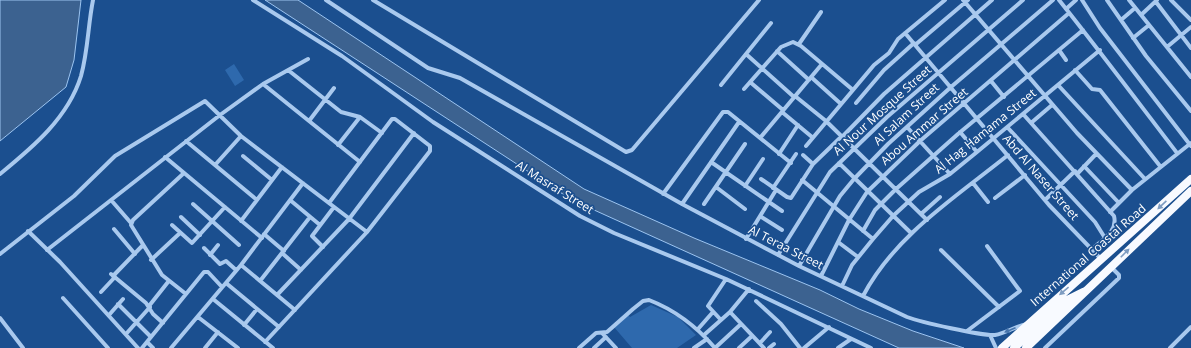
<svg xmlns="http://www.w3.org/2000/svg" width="1191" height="348" font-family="'Open Sans',sans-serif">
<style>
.green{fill:#2e69ad}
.water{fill:#3c6290;stroke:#9cc4f0}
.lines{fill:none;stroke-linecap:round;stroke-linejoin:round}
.minor{stroke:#a9c9ee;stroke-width:4}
.trunk{stroke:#f8faff;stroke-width:8}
.oneway{fill:#7e9cc1}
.oneway2{fill:#4674ac}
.labels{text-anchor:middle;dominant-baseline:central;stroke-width:3.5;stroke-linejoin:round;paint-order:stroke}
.street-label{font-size:12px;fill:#fff;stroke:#1b4f8f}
</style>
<rect width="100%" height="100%" fill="#1b4f8f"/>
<path class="green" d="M234 64 244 80 235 86 225 70Z
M651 305 678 317 696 335 677 348H632L614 327 628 315 630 317Z"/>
<path class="water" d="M0 0H81L74 60 66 87 0 141Z
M265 0H298L584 189 694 238 820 290 859 309 913 331 964 348H899L572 200Z"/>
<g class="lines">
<path class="minor" d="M253 0 342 56 433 122 580 216 614 233 726 279 871 348
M326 0 428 68 460 78 682 204 799 266 907 317C920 322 982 336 995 335 1006 333 1016 326 1027 324
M373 0 626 152 632 150 759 0
M963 0 1077 133 1132 190
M1059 0C1099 50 1138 102 1177 153
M1082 0 1100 28 1191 146
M1107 0 1146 56 1191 111
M1129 0 1191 77
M1171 0 1191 20
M1156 2 1191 48
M1066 9 1076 0
M1141 15 1157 0
M1121 20 1135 8
M905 33 1049 205 1101 259
M1133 38 1149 25
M799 44 821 12
M915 45 968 0
M1167 47 1191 27
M1059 50 1066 60
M777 51 809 80
M746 54 794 97
M288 70 341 112 360 117 382 133
M1075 70 1092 89 1100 90 1160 166
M811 77 841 104
M991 81 1004 97
M750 82 783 110
M263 84 360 162
M721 85 771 23
M1058 85 1145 179
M744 89 781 47 793 42 801 46 853 90
M795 96 826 121
M856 103 884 70 914 43
M782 112 812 137
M1023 114 1114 216C1118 232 1102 240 1092 249
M309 121 334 88
M826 121 927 220
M1031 123 1052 105
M907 127 950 174
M1008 128 1095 222 1105 238
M960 132 977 152
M842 137 884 94 992 0
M760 138 822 64
M186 141 257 200
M338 145 360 117
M806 146 874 65 889 53 898 39 945 0
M779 154 798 125
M803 155 813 164
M243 156 272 180
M165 157 262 238
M711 162 782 211
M839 163 911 233
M215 165 241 136
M1084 166 1119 203
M184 173 133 220 131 225 162 275 186 294
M0 174C33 147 68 118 81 76 88 51 88 25 93 0
M1077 174 1096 154
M761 179 787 197 791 198 813 164 842 136
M802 180 873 239
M973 183 988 202
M745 186 763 159
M716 187 745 209
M773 188 796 154
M663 194 723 112H728L791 163
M995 198 1025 175
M111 200 131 223
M290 200 320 225
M1045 200 1075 171
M193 204 239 245
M682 204 739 122
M704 204 745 144
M1110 212 1132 190 1191 143
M921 214 940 197
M760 216 782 230
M181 217 200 235
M241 221 282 167
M172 225 192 243 225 207
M114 229 135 254
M28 231 60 262 138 348
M863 231 875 210 896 189 958 134 1083 30
M264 234 284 251
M746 239 776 190
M838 242 858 257
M323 247 312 236 334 207
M204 248 220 264 226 261 236 270
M47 250 220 115 263 84 308 59
M941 250 999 307
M282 253 301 270
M0 254 74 196 115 156 205 101 241 136 367 232
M210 255 218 245
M778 255 830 172 887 117 1023 0
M151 260 180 233
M241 265 295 310
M799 266 840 196 854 179 888 144 951 87 1053 0
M111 274 146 303 153 314 163 323
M113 276 143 245
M821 276 849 220 867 192 920 141 1069 13
M260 281 310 217
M226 283 279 327
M842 286 852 265 873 239 893 216 919 192 950 174 977 152 1100 50
M101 292 115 277
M277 295 349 219 414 133
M863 296C895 235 956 197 1008 155
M63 298 108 348
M213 299 273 348
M756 301 781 324 800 348
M118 304 151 337
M149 306 168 282
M730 312 764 348
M109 315 123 299
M198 317 238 348
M0 318 23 348
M721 320 708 306 726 279
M244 325 257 309
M698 329 713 312
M967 331 1020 291 987 246
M602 333 616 348
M126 334 150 307
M704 335 730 312 749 289
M990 335 996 348
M147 342 153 348
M265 342 367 232 430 151V146L395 119H392L329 203
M760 343 770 332
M142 348 204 272H208L222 287
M171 348 241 265 303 183
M205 348 218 332
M579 348 596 333 607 332 633 309 643 301 649 300C675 310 697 327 715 348
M594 348 606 337
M694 348 707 339
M715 348 741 324
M739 348 752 336
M769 348 774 344
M804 348 829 327
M838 348 851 339
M1045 348 1119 278V275L1111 267
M1170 348 1191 327"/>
<path class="trunk" d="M1002 348 1191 179
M1014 348 1067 300 1083 292
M1026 348 1191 191"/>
</g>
<defs><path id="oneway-solid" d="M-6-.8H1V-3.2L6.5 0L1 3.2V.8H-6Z"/></defs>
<g class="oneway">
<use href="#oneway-solid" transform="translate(1162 205) rotate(137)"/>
<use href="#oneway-solid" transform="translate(1125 253) rotate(-45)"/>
<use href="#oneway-solid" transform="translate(1064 291) rotate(140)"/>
</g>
<use class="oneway2" href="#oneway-solid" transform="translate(1010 330) rotate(157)"/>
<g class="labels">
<g class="street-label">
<text transform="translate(882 110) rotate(-42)">Al Nour Mosque Street</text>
<text transform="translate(906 114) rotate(-43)">Al Salam Street</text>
<text transform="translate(924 126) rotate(-41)">Abou Ammar Street</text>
<text transform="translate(985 131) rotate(-39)">Al Hag Hamama Street</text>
<text transform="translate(1041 177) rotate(49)">Abd Al Naser Street</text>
<text transform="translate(555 187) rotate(32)">Al Masraf Street</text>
<text transform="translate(786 247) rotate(27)">Al Teraa Street</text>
<text transform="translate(1088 255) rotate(-41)">International Coastal Road</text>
</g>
</g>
</svg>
